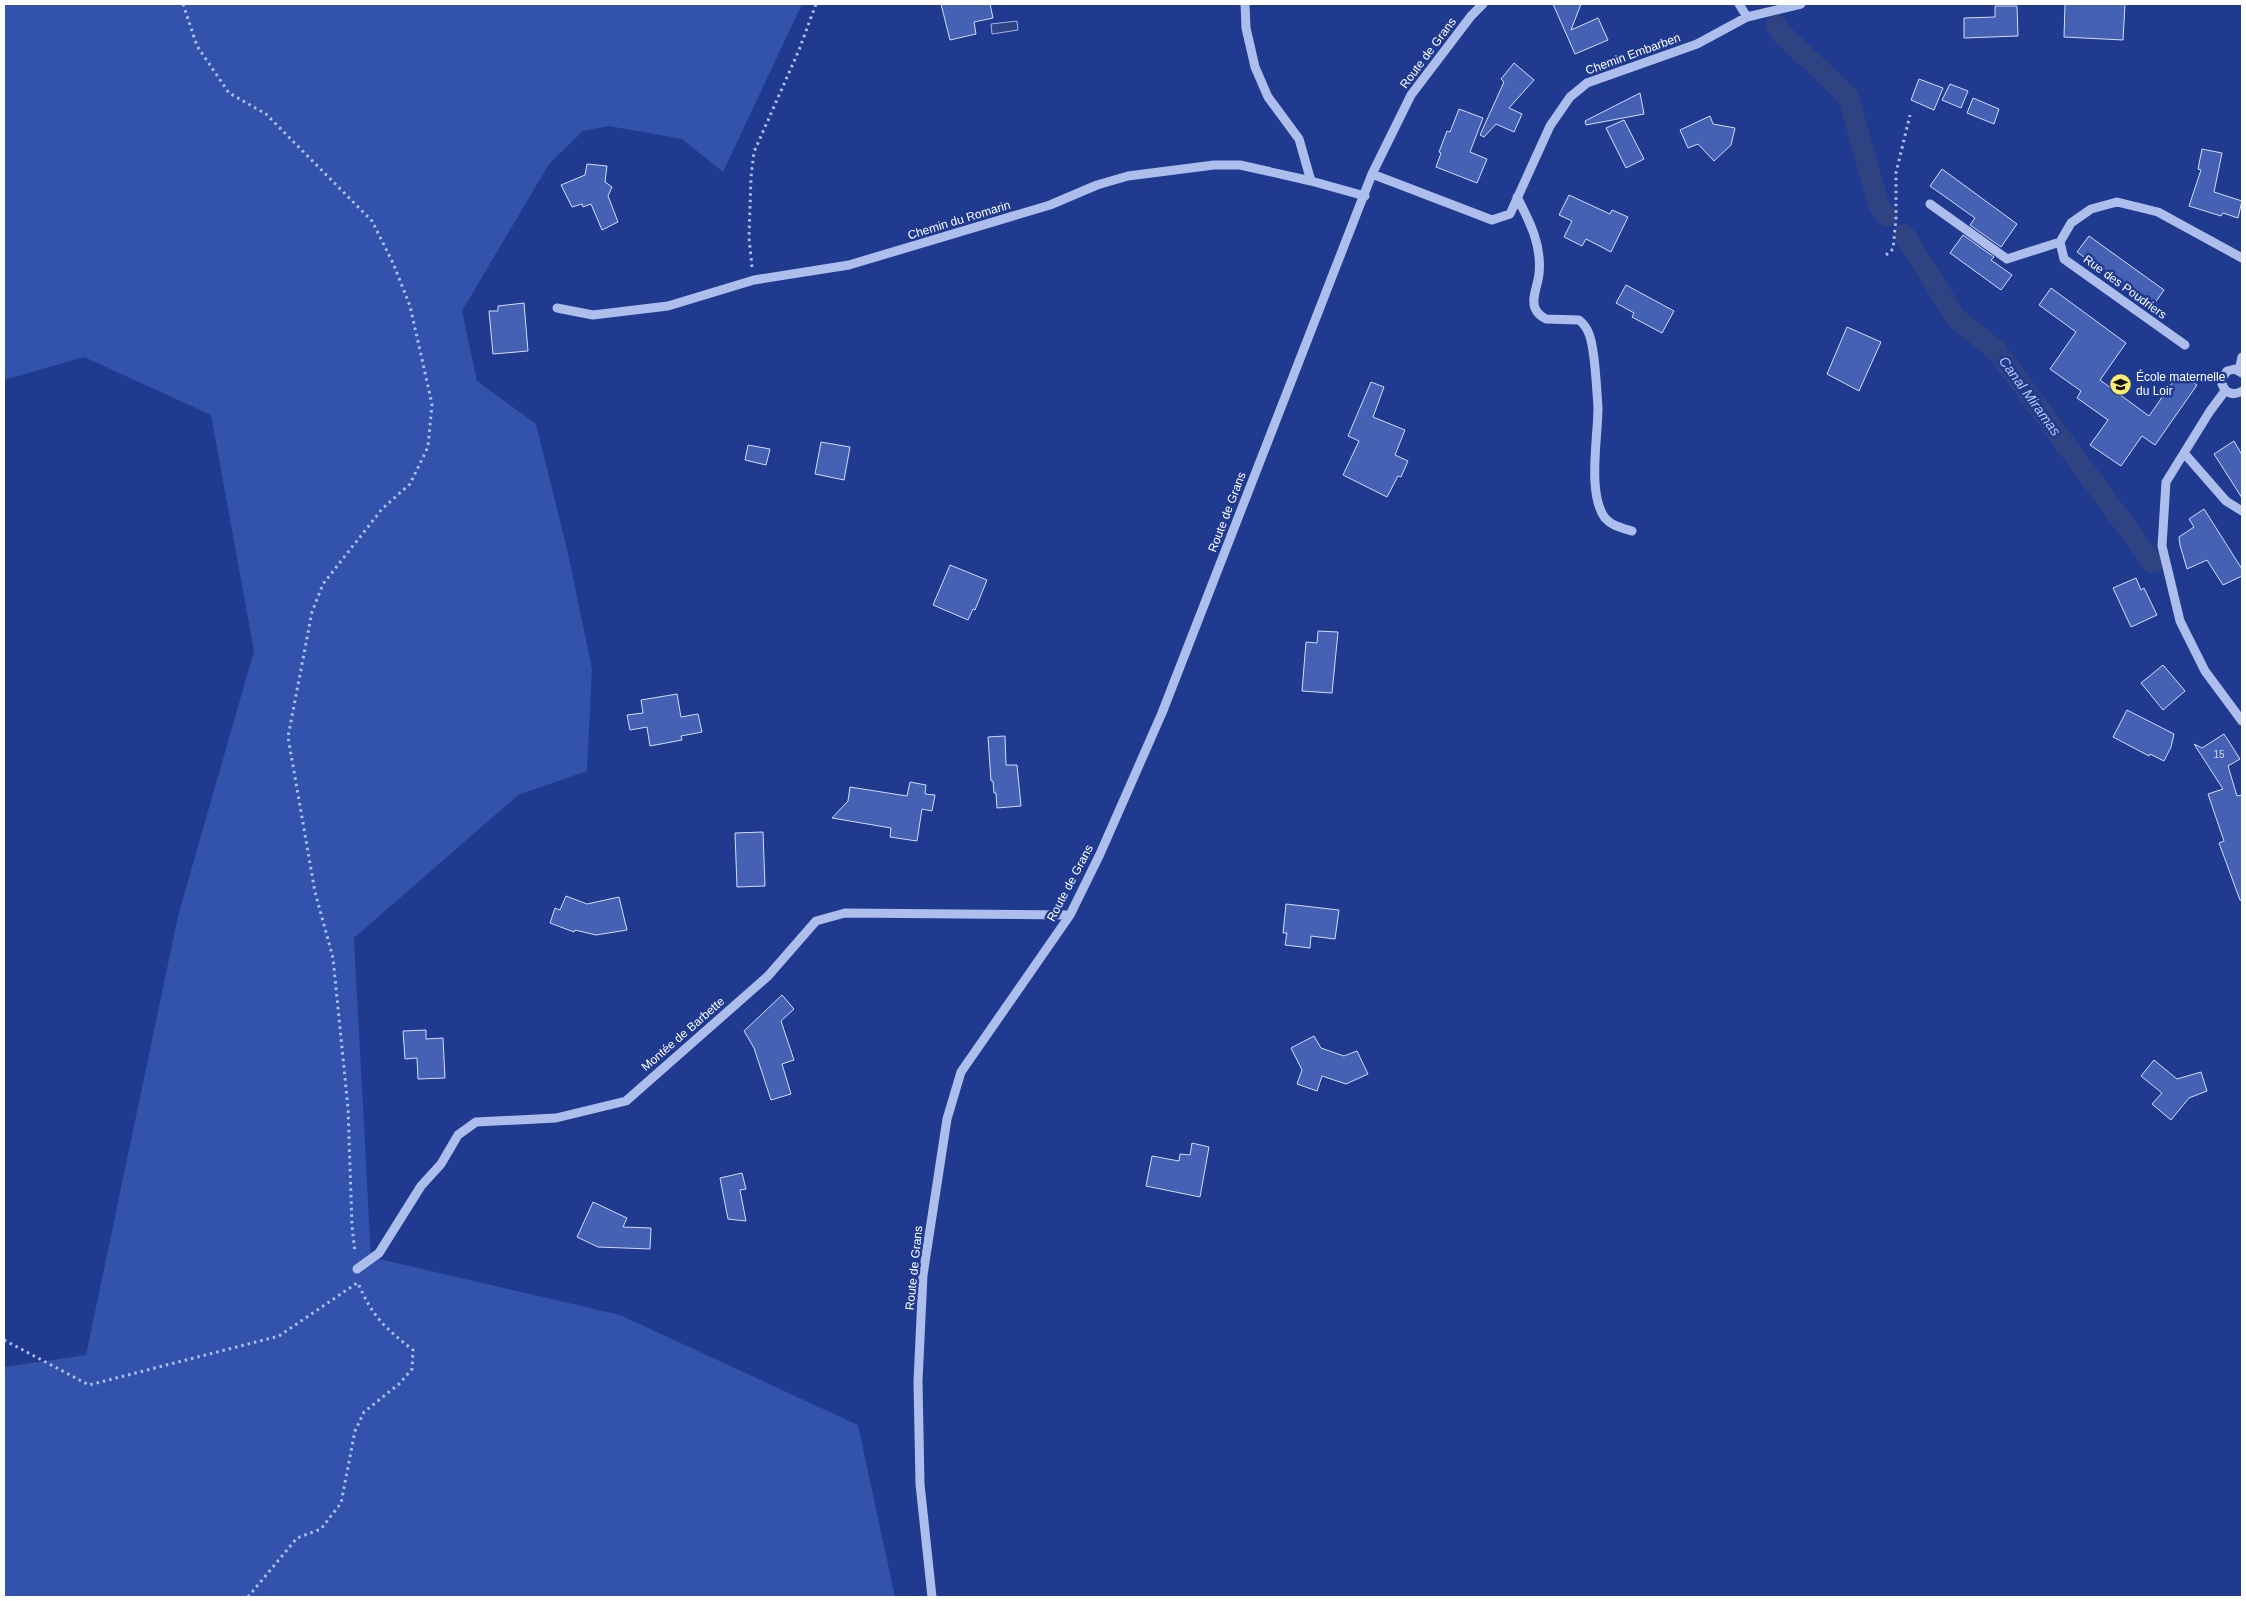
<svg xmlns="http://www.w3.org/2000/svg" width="2246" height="1601" font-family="Helvetica,sans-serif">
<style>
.green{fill:#3352ab}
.water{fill:#2f4382;stroke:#a1b6ee}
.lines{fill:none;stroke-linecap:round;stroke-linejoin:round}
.canal{stroke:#2f4382;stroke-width:21}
.building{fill:#4461b3;stroke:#d3ddf9}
.path{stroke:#adbeec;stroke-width:3;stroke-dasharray:2.5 4;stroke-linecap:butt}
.minor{stroke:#adbeec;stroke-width:9}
.labels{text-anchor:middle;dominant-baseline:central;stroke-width:5;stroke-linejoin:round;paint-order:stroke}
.number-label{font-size:10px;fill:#d0d8ec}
.street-label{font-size:12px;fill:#fff;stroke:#1f3a8e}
.poi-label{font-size:12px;fill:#fff;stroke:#1f3a8e;text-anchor:start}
.water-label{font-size:14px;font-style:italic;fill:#b9c9f3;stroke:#1f3a8e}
</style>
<rect width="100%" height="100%" fill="#1f3a8e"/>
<path class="green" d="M4 4H802L723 172 682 139 609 126 583 131 549 164 462 311 477 381 536 424 568 553 592 669 587 771 518 795 354 938 371 1257 620 1315 858 1425 895 1597H4V1367L86 1355 178 916 254 651 211 415 84 357 4 380Z"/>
<path class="water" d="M1017 21 1018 30 992 34 991 24Z"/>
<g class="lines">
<path class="canal" d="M1776 25 1781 33 1848 96 1879 206 1887 216
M1904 234 1956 318 1997 351 2153 563"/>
</g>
<path class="building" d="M941 4H990L993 18 974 22 976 34 950 40Z
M1553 4H1581L1571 30 1598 18 1608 40 1575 54Z
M2065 4H2125L2123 40 2064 37Z
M1995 6H2017L2018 36 1964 38V18L1995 17Z
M1514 63 1534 80 1509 108 1522 114 1514 132 1496 124 1484 137 1480 135 1504 82 1501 79Z
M1919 79 1943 88 1934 110 1911 100Z
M1950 84 1968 91 1961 108 1942 100Z
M1640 93 1644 114 1586 125 1585 121Z
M1973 98 1999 109 1994 124 1967 113Z
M1459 109 1483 118 1470 152 1487 159 1477 183 1436 167 1441 153 1439 152 1447 131 1450 132Z
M1710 116 1713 124 1735 128 1731 145 1714 161 1698 144 1688 148 1680 130Z
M1624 120 1644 159 1626 168 1606 128Z
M2202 149 2222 153 2214 192 2242 201 2238 218 2223 213 2221 216 2189 206 2201 170 2198 169Z
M587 164 607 166 605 182 612 187 608 196 618 222 602 230 591 204 583 207 582 204 572 207 561 185 585 175Z
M1942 169 2017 224 2001 247 1970 225 1975 218 1930 186Z
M1569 195 1610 214 1612 210 1628 217 1611 252 1586 239 1582 246 1564 237 1572 221 1559 215Z
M1963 235 1994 257 1991 260 2012 275 2001 290 1950 253Z
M2089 236 2164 290 2152 307 2077 252Z
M1626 285 1674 311 1662 333 1632 317 1634 313 1616 303Z
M2051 288 2126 343 2100 380 2149 416 2179 373 2197 385 2155 445 2142 436 2121 466 2090 445 2108 420 2077 398 2081 391 2050 369 2076 332 2039 305Z
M524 303 528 351 493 354 489 311H498V306Z
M1847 327 1881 342 1859 391 1827 374Z
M1371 382 1384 387 1373 417 1405 430 1395 455 1408 461 1401 477 1398 476 1387 497 1343 475 1359 441 1348 436Z
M2234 441 2242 455V498L2214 454Z
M821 442 850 447 844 480 815 474Z
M748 445 770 449 766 465 745 460Z
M2204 509 2242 569V576L2223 585 2207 560 2187 569 2180 545 2179 537 2194 527 2189 519Z
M950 565 987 580 975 610 973 609 968 620 933 605Z
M2136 578 2141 590 2144 588 2157 615 2131 627 2113 588Z
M1318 631 1338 632 1332 693 1302 691 1306 642 1317 643Z
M2163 665 2185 691 2163 710 2141 683Z
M677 694 681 717 698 714 702 732 681 736 682 740 650 746 647 727 630 730 627 715 643 713 641 700Z
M2127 710 2174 734 2171 747 2164 761 2150 754 2149 756 2113 737Z
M2224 734 2240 759 2228 766 2237 796 2242 795V900H2240L2219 843 2224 841 2208 794 2223 789 2194 744 2202 748Z
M1005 736 1006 765H1017L1021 806 997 808 996 793H994L993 781H991L988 737Z
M910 782 926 785 925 794 935 795 932 811 922 809 917 841 890 837 891 828 832 818 848 801 850 787 907 796Z
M763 832 765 886 737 887 735 833Z
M566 896 587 904 619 897 627 930 596 935 575 930 574 932 550 923 555 908 560 910Z
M1286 904 1339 910 1335 939 1311 936 1310 948 1285 945 1287 933H1283Z
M782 995 794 1009 781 1021 794 1060 782 1064 791 1094 771 1100 754 1048 744 1031Z
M426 1030V1039L443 1038 445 1078 418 1079 417 1058 405 1059 403 1031Z
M1314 1036 1321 1048 1344 1056 1357 1051 1368 1074 1346 1084 1322 1076 1317 1091 1297 1084 1302 1070 1291 1048Z
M2154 1060 2177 1079 2201 1072 2207 1091 2189 1098 2171 1120 2152 1104 2162 1093 2141 1076Z
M1192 1143 1209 1147 1200 1197 1146 1186 1152 1156 1179 1161 1180 1154 1190 1155Z
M742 1173 746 1189 740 1190 746 1221 728 1219 720 1178Z
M593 1202 627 1218 623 1227 651 1228 650 1249 598 1247 577 1237Z"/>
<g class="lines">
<path class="path" d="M183 4 197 46 229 93 266 114 372 221 393 263 410 306 432 404 428 447 410 484 382 509 323 584 312 612 288 737 315 892 333 958 348 1108 352 1226 355 1252
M1886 255 1893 249 1896 218V173L1910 115
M752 267 749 238 751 177 754 152 799 50 816 4
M4 1340 89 1385 279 1336 357 1283
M248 1597 297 1538 321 1529 341 1503 355 1431 364 1412 399 1384 412 1369 413 1350C385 1328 372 1316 358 1283"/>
<path class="minor" d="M1245 4 1246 28 1255 67 1268 97 1299 139 1311 181
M1739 4 1747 17
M1372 174 1492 220 1510 214 1550 126 1570 97 1587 83 1697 44 1747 17 1801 4
M1517 197C1530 222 1542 245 1539 274 1538 285 1531 298 1535 308 1537 313 1542 317 1546 319L1579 320C1591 329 1592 345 1594 358 1596 375 1597 392 1598 408 1598 437 1587 494 1605 518 1612 526 1622 528 1632 531
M1930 204 2007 259 2060 242 2064 259 2185 345
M2060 242 2071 223 2091 209 2117 202 2158 212 2242 258
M557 308 593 315 668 306 754 280 849 265 1050 205 1097 185 1128 176 1214 165H1240L1311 181 1365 196
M2239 371 2242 357
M2242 373 2235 369 2227 371 2221 380C2223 392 2232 397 2242 391
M2225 391 2210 411 2166 482 2162 546 2180 621 2205 671 2242 721
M2184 453 2226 501 2242 511
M357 1269 379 1253 421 1186 441 1164 458 1135 476 1122 556 1118 626 1101 768 976 816 921 845 913 1070 915
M932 1597 920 1484 918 1381 923 1275 947 1119 961 1072 1070 915 1100 854 1162 713 1372 174 1411 95 1471 16 1483 4"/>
</g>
<defs>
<symbol id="school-disc" viewBox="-11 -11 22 22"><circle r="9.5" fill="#faec6d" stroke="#1f3a8e"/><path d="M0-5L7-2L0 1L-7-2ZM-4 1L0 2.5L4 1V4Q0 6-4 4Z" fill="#111"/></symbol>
</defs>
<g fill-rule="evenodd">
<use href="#school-disc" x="2108" y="372" width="25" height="25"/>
</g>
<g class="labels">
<g class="number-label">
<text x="2219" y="754">15</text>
</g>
<g class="street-label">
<text transform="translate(1428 53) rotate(-53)">Route de Grans</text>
<text transform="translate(1633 54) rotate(-20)">Chemin Embarben</text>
<text transform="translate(959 220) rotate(-17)">Chemin du Romarin</text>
<text transform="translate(2125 287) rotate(36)">Rue des Poudriers</text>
<text transform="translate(1227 512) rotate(-69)">Route de Grans</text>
<text transform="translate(1070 883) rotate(-62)">Route de Grans</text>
<text transform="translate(683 1034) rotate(-41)">Montée de Barbette</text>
<text transform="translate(914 1268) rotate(-84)">Route de Grans</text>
</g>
<g class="poi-label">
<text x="2136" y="377">École maternelle<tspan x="2136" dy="14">du Loir</tspan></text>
</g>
<g class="water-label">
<text transform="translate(2030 396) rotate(54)">Canal Miramas</text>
</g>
</g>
<rect width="2246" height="1601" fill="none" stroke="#ffffff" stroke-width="10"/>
</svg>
